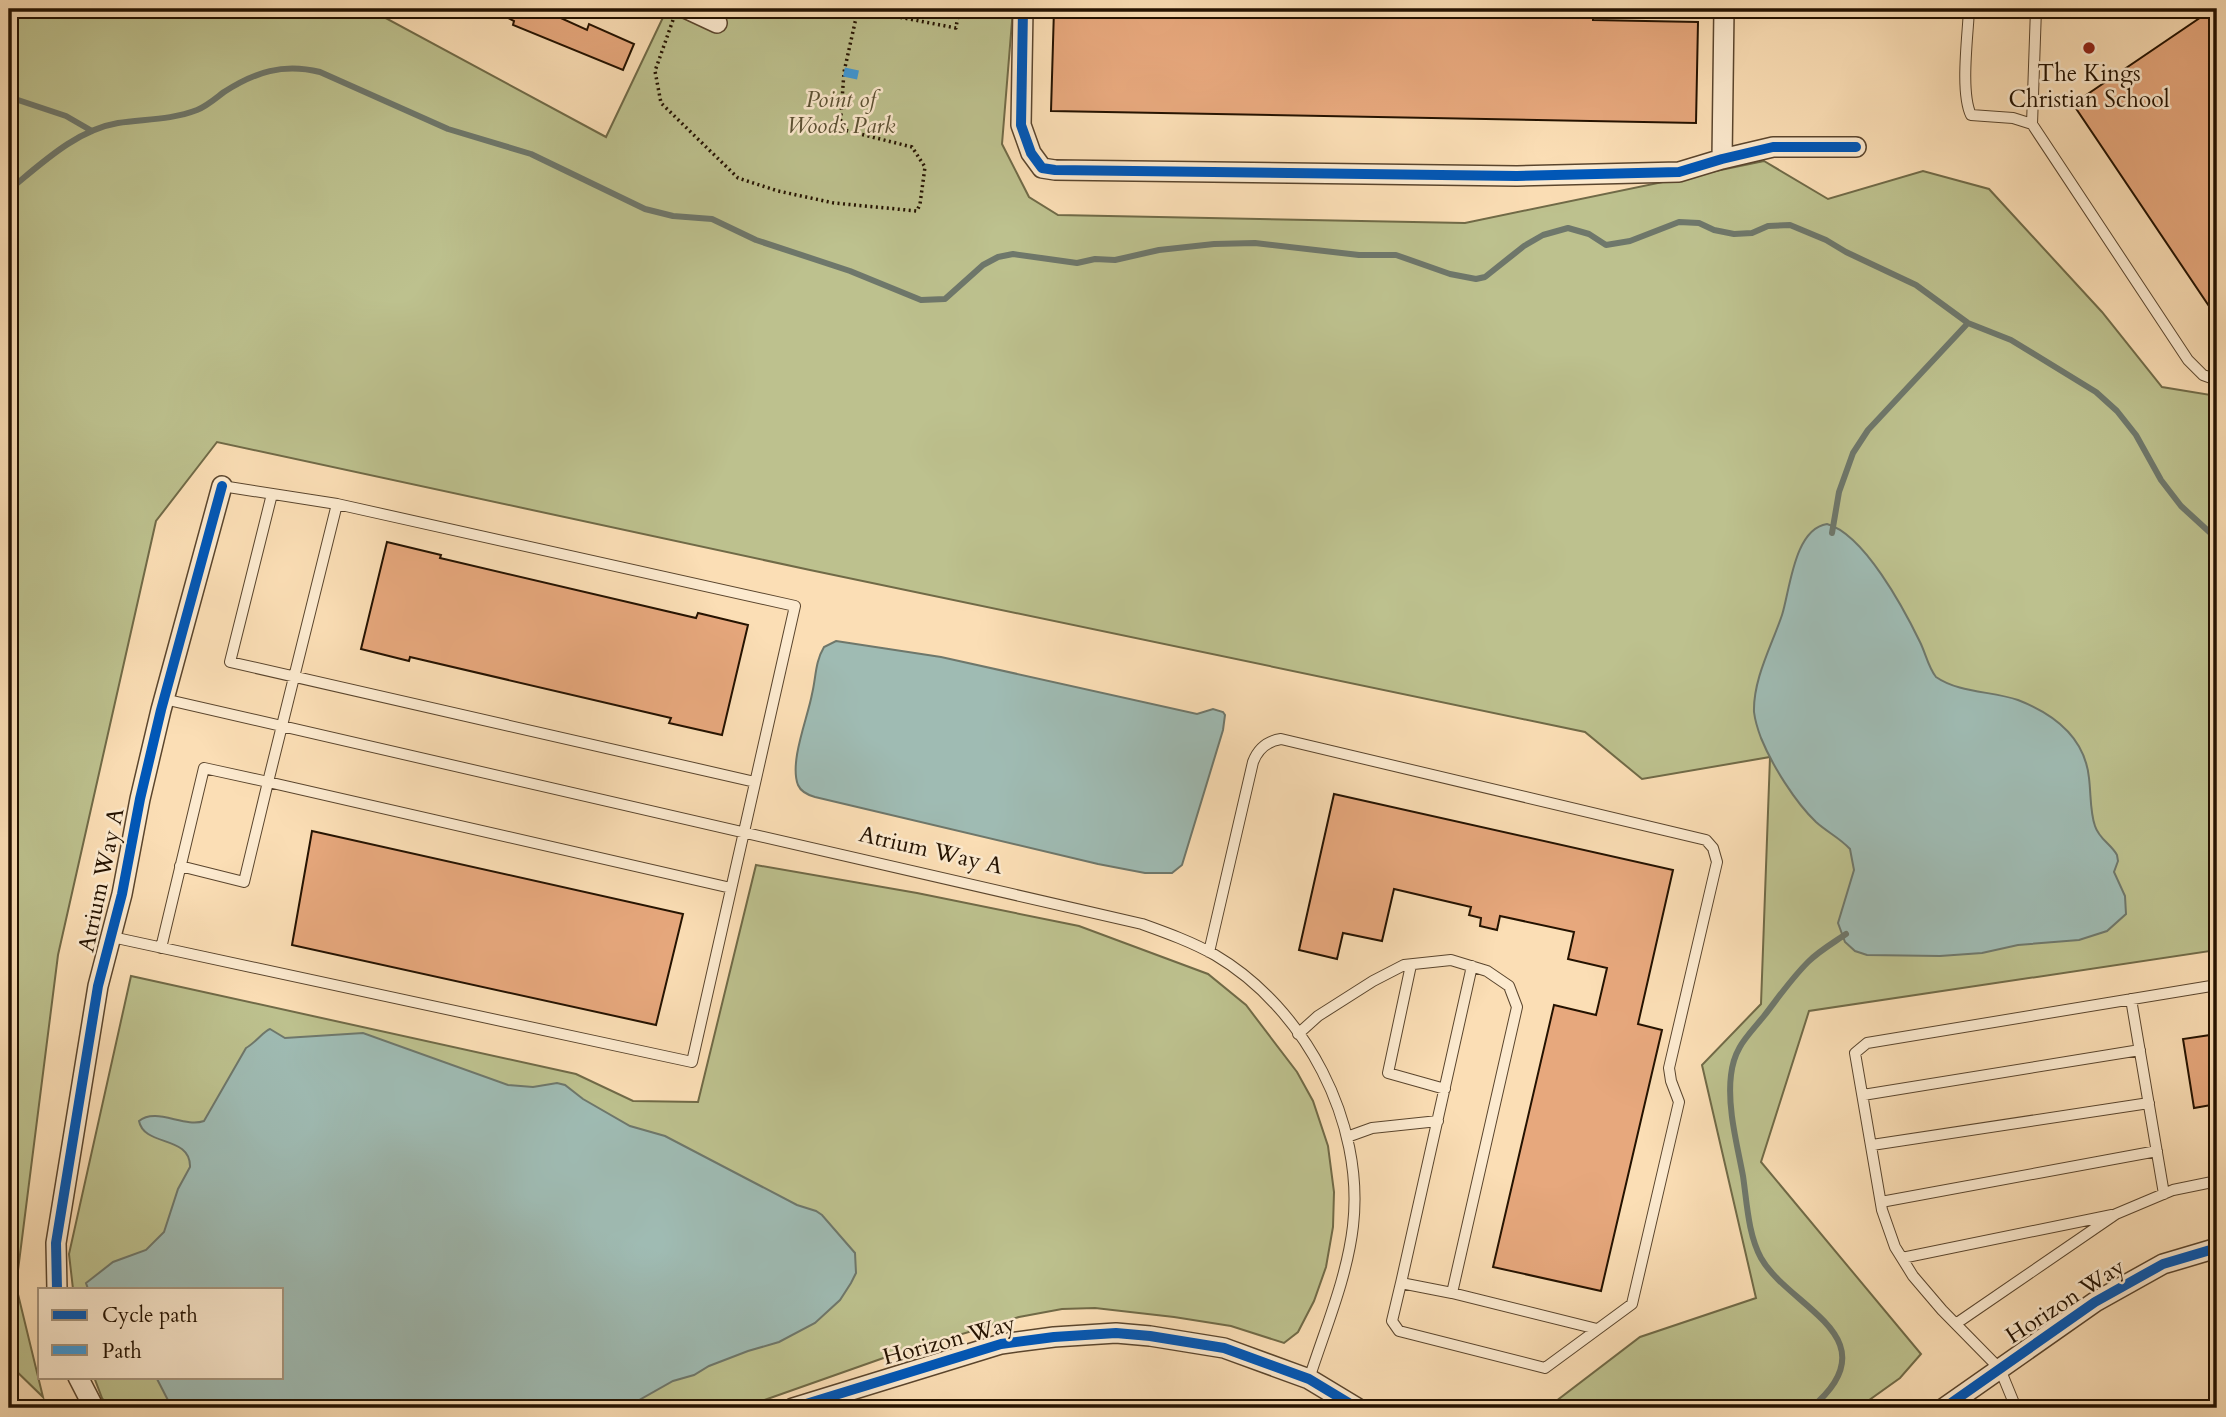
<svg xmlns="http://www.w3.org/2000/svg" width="2226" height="1417" font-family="Cardo,serif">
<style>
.green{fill:#bdc18e;stroke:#706a47;stroke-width:2}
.water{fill:#9fbbb3;stroke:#6e776b;stroke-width:2}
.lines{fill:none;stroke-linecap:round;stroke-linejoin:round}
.stream{stroke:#6e776b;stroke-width:6}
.building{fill:#e7a87d;stroke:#241200;stroke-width:2}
.lane-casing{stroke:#5a452d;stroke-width:12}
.street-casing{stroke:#5a452d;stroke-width:22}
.path{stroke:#241200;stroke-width:3.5;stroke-dasharray:2 3.5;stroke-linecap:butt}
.lane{stroke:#fceacf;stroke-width:10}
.street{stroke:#fceacf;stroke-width:19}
.quiet{stroke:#3c9adc;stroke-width:9;stroke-dasharray:18 9;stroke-linecap:butt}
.cycleway-casing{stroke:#fceacf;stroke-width:15}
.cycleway{stroke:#0057b8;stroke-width:10}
.poi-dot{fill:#8f2418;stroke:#fceacf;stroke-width:2.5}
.labels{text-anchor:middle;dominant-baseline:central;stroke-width:5;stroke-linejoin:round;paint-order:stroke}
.poi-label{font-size:23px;fill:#241200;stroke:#fceacf}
.park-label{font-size:23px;font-style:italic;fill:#5a4f32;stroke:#fceacf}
.street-label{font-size:23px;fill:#241200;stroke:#fceacf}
</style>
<rect width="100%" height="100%" fill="#fbdeb5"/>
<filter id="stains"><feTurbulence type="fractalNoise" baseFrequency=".00286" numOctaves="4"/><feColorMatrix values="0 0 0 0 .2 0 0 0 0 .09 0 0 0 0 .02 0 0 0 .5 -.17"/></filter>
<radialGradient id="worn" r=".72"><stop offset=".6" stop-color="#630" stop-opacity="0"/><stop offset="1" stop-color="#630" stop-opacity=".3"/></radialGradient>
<path class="green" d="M9 9H369L606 137 667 9H1013L1002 144 1029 197 1058 215 1465 223 1764 161 1828 199 1923 171 1989 189 2102 312 2162 387 2217 396V950L1809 1011 1761 1162 1921 1354 1900 1378 1858 1408H1547L1640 1337 1756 1298 1702 1065 1761 1004 1770 757 1642 779 1585 732 810 570 217 442 156 521 58 955 16 1286 43 1397 9 1364Z
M756 865 917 893 1079 926 1208 974 1246 1005 1297 1072 1313 1101 1328 1146 1334 1192 1333 1227 1326 1267 1314 1301 1298 1332 1284 1343 1231 1326 1174 1317 1095 1308 1062 1309 1019 1317 892 1355 742 1408H109L102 1398 94 1377H282V1289H73L69 1254 131 976 576 1074 633 1101 698 1102Z"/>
<path class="water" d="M1827 524C1864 534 1904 609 1920 642 1926 654 1928 667 1936 677 1959 693 1992 691 2018 700 2054 714 2085 738 2089 778 2091 794 2090 812 2095 826 2099 839 2111 844 2117 855L2118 861 2114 872 2125 896 2126 914 2107 931 2079 940 2018 945 1982 953 1940 956 1867 955 1855 951 1845 942 1838 923 1854 870 1850 849C1840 838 1827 832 1816 822 1795 802 1772 765 1761 738 1758 730 1755 720 1754 712 1753 679 1772 645 1782 615 1790 590 1794 529 1827 524Z
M836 641 941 657 1197 714 1213 709 1223 712 1225 715 1223 730 1182 865 1172 873H1145L1098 864 815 797C808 795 801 792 798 785 789 762 808 717 812 694 816 678 815 662 824 647Z
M270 1029 285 1038 363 1033 508 1085 533 1087 557 1083 565 1085 583 1099 630 1126 665 1136 797 1205 816 1211 822 1215 855 1253 856 1273 851 1283 840 1300 815 1323 779 1342 748 1351 709 1366 694 1375 673 1381 625 1408H172L156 1377H282V1289H88L86 1283 113 1262 146 1250 164 1232 178 1189 190 1167C191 1135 144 1147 139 1121 156 1107 184 1128 204 1121L246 1048C255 1043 265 1030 270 1029Z"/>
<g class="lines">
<path class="stream" d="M9 97 66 116 92 131
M9 190C41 164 76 130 118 123 145 119 171 120 197 110 207 106 216 98 224 92 255 72 283 63 320 72L448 129 531 154 645 209 673 216 712 219 756 240 850 271 921 300 945 299 983 265 998 257 1013 254 1077 263 1095 259 1115 260 1159 250 1214 244 1255 243 1359 255H1396L1450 274 1476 279 1485 277 1524 246 1543 235 1568 228 1589 234 1606 245 1630 241 1679 222 1699 223 1714 230 1734 234 1752 233 1768 226 1790 225 1826 240 1846 252 1916 285 1968 323 2011 340 2096 392 2117 411 2136 435 2161 480 2181 506 2217 539
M1832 533 1839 492 1853 453 1868 430 1968 323
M1811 1408C1829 1393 1849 1370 1840 1345 1829 1314 1779 1290 1761 1258 1748 1234 1747 1203 1743 1176 1737 1144 1727 1107 1731 1075 1734 1047 1748 1036 1764 1016 1778 998 1791 979 1808 962 1819 951 1833 943 1846 934"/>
</g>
<path class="building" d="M490 9H541L587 30 589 24 634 44 623 70 513 25 514 21Z
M1054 9H1593V20L1698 22 1696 123 1051 111Z
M2213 9H2217V318L2073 104Z
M387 542 441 555 440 558 696 618 698 613 748 625 722 735 669 723 671 718 410 657 409 661 361 649Z
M1334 794 1673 870 1638 1024 1662 1030 1601 1291 1493 1267 1554 1005 1596 1015 1607 968 1568 959 1574 932 1500 916 1497 930 1480 926 1481 918 1469 915 1471 907 1394 889 1382 941 1343 933 1337 959 1299 950Z
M312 831 683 914 656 1025 292 945Z
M2217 1034V1104L2194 1108 2183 1039Z"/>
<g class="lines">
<defs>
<path id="lane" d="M1969 9C1968 35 1960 92 1971 115L2013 118 2032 124 2188 360 2203 375 2217 380
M2032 124 2036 9
M222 486 337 504 268 782 731 888
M272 494 230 662 755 782
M164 699 1142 924C1167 933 1192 942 1215 955 1305 1008 1365 1122 1353 1226 1347 1278 1325 1329 1309 1379
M112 937 692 1062 795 606 337 504
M161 948 204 768 268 782 244 882 180 866
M1209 952 1253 762C1258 749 1268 741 1281 739L1706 840 1713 848 1717 862 1669 1068 1671 1081 1679 1102 1632 1304 1545 1368 1399 1331 1392 1321 1401 1283
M1411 965 1388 1073 1445 1089
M2131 999 2164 1194
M1298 1034 1318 1016 1373 981 1404 965 1451 960 1487 971 1509 986 1517 1007 1452 1293 1401 1283 1472 966
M1863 1095 2140 1050
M1347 1137 1372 1128 1438 1121
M1872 1145 2149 1103
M1881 1202 2157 1151
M1902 1258 2112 1215
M1452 1293 1597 1329
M1957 1323 2116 1214 2173 1190 2217 1181
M2016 1408 2000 1369 1942 1310 1913 1276 1895 1247 1882 1210 1855 1053 1867 1043 2217 985"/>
<path id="street" d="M687 9 717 23
M1023 9 1021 125 1031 153 1042 168 1055 170 1517 176 1679 172 1722 159 1773 147H1856
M1722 159 1724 9
M57 1289 56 1243 98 986 122 894 140 799 161 710 222 486
M78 1377 94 1408
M793 1408 1001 1344 1054 1337 1116 1333 1150 1336 1224 1348 1309 1379 1357 1408
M1944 1408 2095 1302 2163 1264 2217 1248"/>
</defs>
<use href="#lane" class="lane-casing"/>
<use href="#street" class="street-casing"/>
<path class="path" d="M857 9 956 28 959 9
M673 20 655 71 661 103 738 178 778 191 834 203 917 211 920 204 925 167 912 147 840 129 844 72 858 9"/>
<use href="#lane" class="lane"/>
<use href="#street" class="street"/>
<path class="quiet" d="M844 72 858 75"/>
<defs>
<path id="cycleway" d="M1023 9 1021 125 1031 153 1042 168 1055 170 1517 176 1679 172 1722 159 1773 147H1856
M57 1289 56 1243 98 986 122 894 140 799 161 710 222 486
M793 1408 1001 1344 1054 1337 1116 1333 1150 1336 1224 1348 1309 1379 1357 1408
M1944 1408 2095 1302 2163 1264 2217 1248"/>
</defs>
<use href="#cycleway" class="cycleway-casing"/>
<use href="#cycleway" class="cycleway"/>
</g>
<circle class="poi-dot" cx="2089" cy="48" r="7"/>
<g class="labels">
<g class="poi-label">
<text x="2089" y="73">The Kings<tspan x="2089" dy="26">Christian School</tspan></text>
</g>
<g class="park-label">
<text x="841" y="99">Point of<tspan x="841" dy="26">Woods Park</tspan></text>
</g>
<g class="street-label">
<text transform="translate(931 850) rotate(13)">Atrium Way A</text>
<text transform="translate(101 880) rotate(-78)">Atrium Way A</text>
<text transform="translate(2065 1301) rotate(-33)">Horizon Way</text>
<text transform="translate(949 1340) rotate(-15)">Horizon Way</text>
</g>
</g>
<rect width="2226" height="1417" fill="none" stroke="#fbdeb5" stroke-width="35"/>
<rect x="10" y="10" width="2205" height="1396" fill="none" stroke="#241200" stroke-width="3.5"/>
<rect x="18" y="18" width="2191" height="1382" fill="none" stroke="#241200" stroke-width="2"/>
<rect x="38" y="1288" width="245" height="91" fill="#fceacf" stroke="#a6947c" stroke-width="2"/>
<rect x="52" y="1310" width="35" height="10" fill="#0057b8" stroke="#a6947c" stroke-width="2"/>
<text x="102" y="1322" font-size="21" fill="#241200">Cycle path</text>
<rect x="52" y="1345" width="35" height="10" fill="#3c9adc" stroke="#a6947c" stroke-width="2"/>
<text x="102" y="1358" font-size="21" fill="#241200">Path</text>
<rect width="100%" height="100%" filter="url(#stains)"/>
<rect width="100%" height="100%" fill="url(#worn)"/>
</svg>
